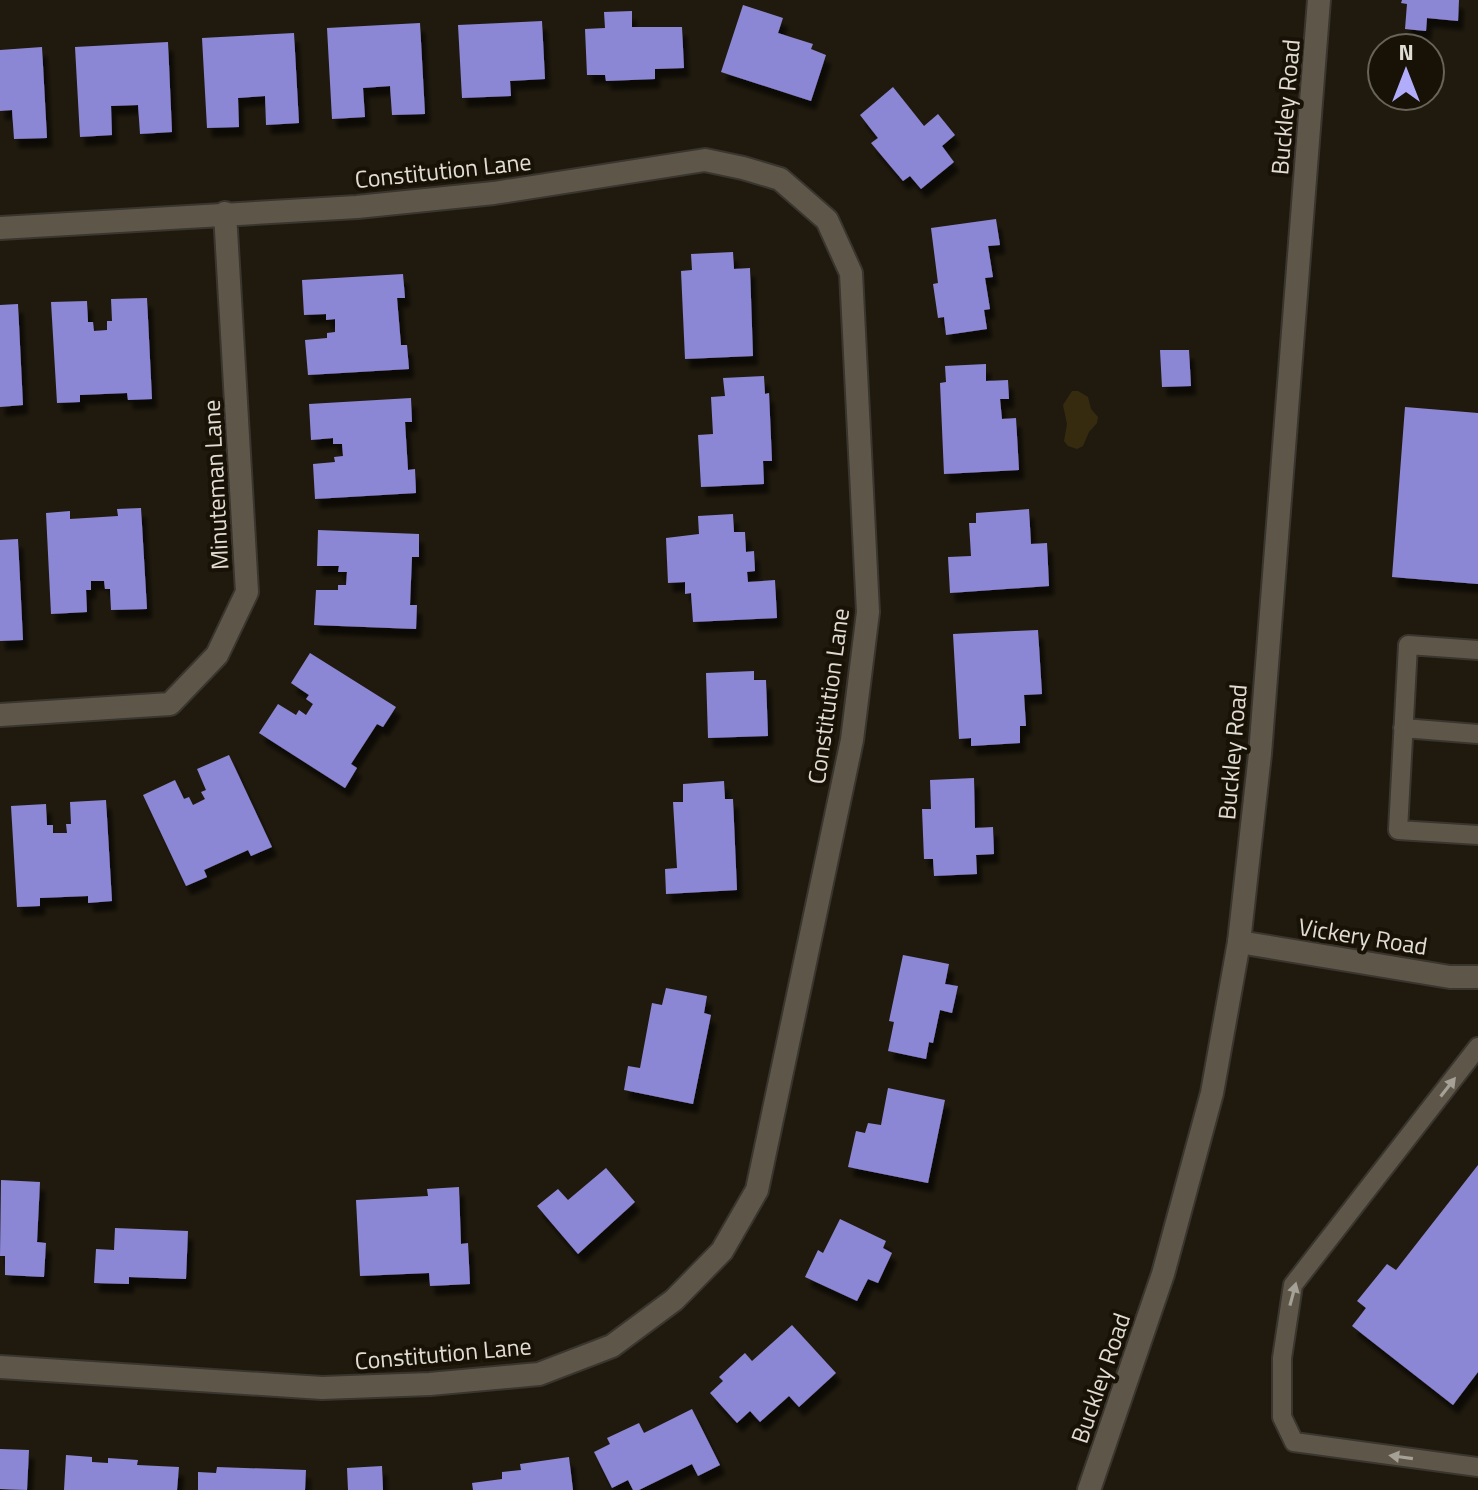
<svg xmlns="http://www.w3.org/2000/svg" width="1478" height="1490" font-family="'Titillium Web',sans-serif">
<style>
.water{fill:#372b0f}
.building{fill:#8c87d5;filter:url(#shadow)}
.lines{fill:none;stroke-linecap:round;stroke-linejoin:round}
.service-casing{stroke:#39352f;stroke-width:22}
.minor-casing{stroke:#39352f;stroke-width:26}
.tertiary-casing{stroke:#39352f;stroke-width:26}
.service{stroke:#5e5749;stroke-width:18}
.minor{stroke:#5e5749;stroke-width:22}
.tertiary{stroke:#5e5749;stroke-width:22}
.oneway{fill:#a6a196}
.labels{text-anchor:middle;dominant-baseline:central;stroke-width:8;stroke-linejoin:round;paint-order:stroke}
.street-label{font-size:24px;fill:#e1ddd5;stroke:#171106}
</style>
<defs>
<filter id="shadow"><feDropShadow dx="5" dy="9" stdDeviation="2" flood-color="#0009"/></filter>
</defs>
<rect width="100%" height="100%" fill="#201a0e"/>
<path class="water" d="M1072 391H1078L1088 397 1091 409 1098 417 1097 423 1089 432 1083 446 1077 449 1068 446 1064 441 1067 424 1063 405Z"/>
<path class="building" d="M1402 0H1459L1458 21 1427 18 1426 31 1405 29 1407 4 1401 3Z
M743 5 783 18 778 33 813 44 811 49 826 55 811 101 721 72Z
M632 11V27H682L684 68 655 69V79L606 81 605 75H587L585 29 605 28 604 12Z
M542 21 545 79 510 81 511 96 462 98 458 25Z
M420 23 425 114 392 115 390 86 363 88 365 117 332 119 327 28Z
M294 33 299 123 266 125 265 96 238 98 239 127 207 128 202 38Z
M168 42 172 132 140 134 138 105 111 106 112 135 80 137 75 47Z
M42 47 47 138 14 139 12 110 0 111V50Z
M893 87 924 126 938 114 955 135 942 146 954 162 921 189 910 176 903 181 871 143 878 138 860 115Z
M996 219 1000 245 988 246 993 277 985 278 990 309 984 310 987 329 946 335 944 317 938 318 933 284 938 283 931 228Z
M733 252 734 269 750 268 753 356 685 359 681 271 692 270 691 254Z
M403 274 405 298H397L401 345H407L409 369 308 375 305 340 327 338V333L335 332V319L326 320V314L304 315 302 280Z
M147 298 152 399 128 400 127 393 80 395V402L57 403 51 302 87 301 88 322H93L94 331 107 330V321H112L111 299Z
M18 304 23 405 0 407V305Z
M1160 350H1189L1191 386 1162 387Z
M986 364V381L1008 380 1009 399H1000L1002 419 1016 418 1019 470 944 474 940 383 946 382 945 366Z
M764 376 765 394 769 393 772 461H763L764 484 701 487 698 435 713 434 711 397 725 396 723 378Z
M411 398 412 422H405L408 470 415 469 416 493 315 499 313 464 335 462 334 457 343 456 342 444H333V438L311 440 309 404Z
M1405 407 1478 413V584L1392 577Z
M141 508 147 609 111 610 110 589H105L104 581H91V590H86L87 612 51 614 46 513 70 511V519L118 516 117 509Z
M1029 509 1031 544 1047 543 1049 586 950 593 948 557 971 556 969 523H976V513Z
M733 514 734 532H745L746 552 754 551 755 571 747 572 748 582 775 580 777 618 693 622 691 593 685 594V582L668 583 666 538 699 534 698 516Z
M318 530 419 534V557H412L410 605H417L416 629 314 625 316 590H338V585H346L347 572H338L339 566H317Z
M18 539 23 640 0 641V540Z
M1038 630 1042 694 1024 695 1026 726H1020V743L971 746V738L959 739 953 634Z
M310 653 396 707 383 727 377 724 351 764 357 768 345 788 259 733 278 704 296 715 299 710 306 715 313 704 306 699 309 695 291 683Z
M754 671V680H766L768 736 708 738 706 673Z
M229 755 272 847 251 856 248 850 204 870 207 877 186 886 143 795 175 780 184 799 189 797 193 805 205 799 201 792 206 790 197 769Z
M974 778 975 828 993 827 994 854 976 855 977 874 934 876 933 859H924L922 809H931L930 780Z
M724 781 725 799H733L737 890 666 894 665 869 677 868 673 802H683V784Z
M106 800 112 901 88 903V896L40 898V906L17 907 11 806 46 804 47 825H53V833H67L66 824H71L70 802Z
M903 955 949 964 945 984 958 986 952 1013 940 1010 933 1043 929 1042 926 1059 888 1051 894 1022 889 1021Z
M666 988 707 996 704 1013 711 1015 693 1104 624 1090 628 1066 640 1068 652 1003 662 1005Z
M888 1088 945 1100 928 1183 848 1167 856 1131 865 1133 868 1123 881 1125Z
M1478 1165V1372L1453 1405 1352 1326 1366 1308 1357 1301 1387 1264 1396 1270Z
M606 1168 635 1202 578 1254 537 1206 558 1189 568 1200Z
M1 1180 40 1182 37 1242 46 1243 44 1277 5 1275V1256H0Z
M459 1187 461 1244 468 1243 470 1284 430 1286 429 1273 360 1276 356 1200 428 1196 427 1189Z
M840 1219 886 1241 883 1248 892 1253 878 1283 868 1279 857 1301 805 1277 818 1250 823 1253Z
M115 1228 188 1231 186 1279 129 1277V1284L94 1283 96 1249 114 1250Z
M792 1325 836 1373 799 1407 789 1396 760 1422 750 1411 737 1423 710 1393 723 1381 719 1377 745 1353 752 1361Z
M692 1409 720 1465 698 1476 692 1464 639 1490H633L628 1480 612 1488 594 1452 610 1444 607 1438 639 1423 644 1433Z
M0 1449 29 1450 27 1490 0 1489Z
M66 1455 92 1457V1462L108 1463V1458L138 1460 137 1465 179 1467 177 1490H64Z
M569 1457 573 1490H473L472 1483 502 1479V1472L521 1470 520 1464Z
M382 1466 383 1490H348L347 1468Z
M217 1467 306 1470 305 1490H198V1472L216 1473Z"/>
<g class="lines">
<defs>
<path id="service" d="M1478 650 1408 645 1398 830 1478 835
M1403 728 1478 734
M1478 1047 1293 1285 1282 1358V1417L1294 1442 1478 1467"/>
<path id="minor" d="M0 228 357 207 494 193 705 160 743 168 780 179 827 220 851 273 868 612 852 740 757 1190 722 1251 674 1300 612 1346 539 1374 430 1384 322 1388 0 1367
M0 715 170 704 217 655 247 592 225 213
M1239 942 1450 977H1478"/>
<path id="tertiary" d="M1089 1490 1163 1274 1212 1093 1239 942 1260 754 1319 0"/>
</defs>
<use href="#service" class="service-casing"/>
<use href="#minor" class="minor-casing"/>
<use href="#tertiary" class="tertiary-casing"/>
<use href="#service" class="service"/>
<use href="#minor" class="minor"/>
<use href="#tertiary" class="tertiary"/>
</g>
<defs><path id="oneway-solid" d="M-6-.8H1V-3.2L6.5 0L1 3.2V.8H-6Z" transform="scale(2)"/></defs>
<g class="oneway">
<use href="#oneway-solid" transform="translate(1448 1087) rotate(-52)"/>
<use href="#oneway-solid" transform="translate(1293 1294) rotate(-75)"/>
<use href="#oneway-solid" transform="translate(1401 1457) rotate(-172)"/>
</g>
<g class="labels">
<g class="street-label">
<text transform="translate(1285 107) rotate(-85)">Buckley Road</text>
<text transform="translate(443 170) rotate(-6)">Constitution Lane</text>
<text transform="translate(215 485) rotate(-93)">Minuteman Lane</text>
<text transform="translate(828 696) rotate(-82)">Constitution Lane</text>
<text transform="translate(1232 752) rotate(-85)">Buckley Road</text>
<text transform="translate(1363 936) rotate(9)">Vickery Road</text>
<text transform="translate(443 1353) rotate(-5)">Constitution Lane</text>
<text transform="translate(1100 1378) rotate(-71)">Buckley Road</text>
</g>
</g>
<g transform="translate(1406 72)"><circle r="38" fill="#171106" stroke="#686359" stroke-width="2"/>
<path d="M0-6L14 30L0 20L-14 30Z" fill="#b1adfa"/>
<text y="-12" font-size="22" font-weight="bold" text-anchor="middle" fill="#e1ddd5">N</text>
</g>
</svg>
